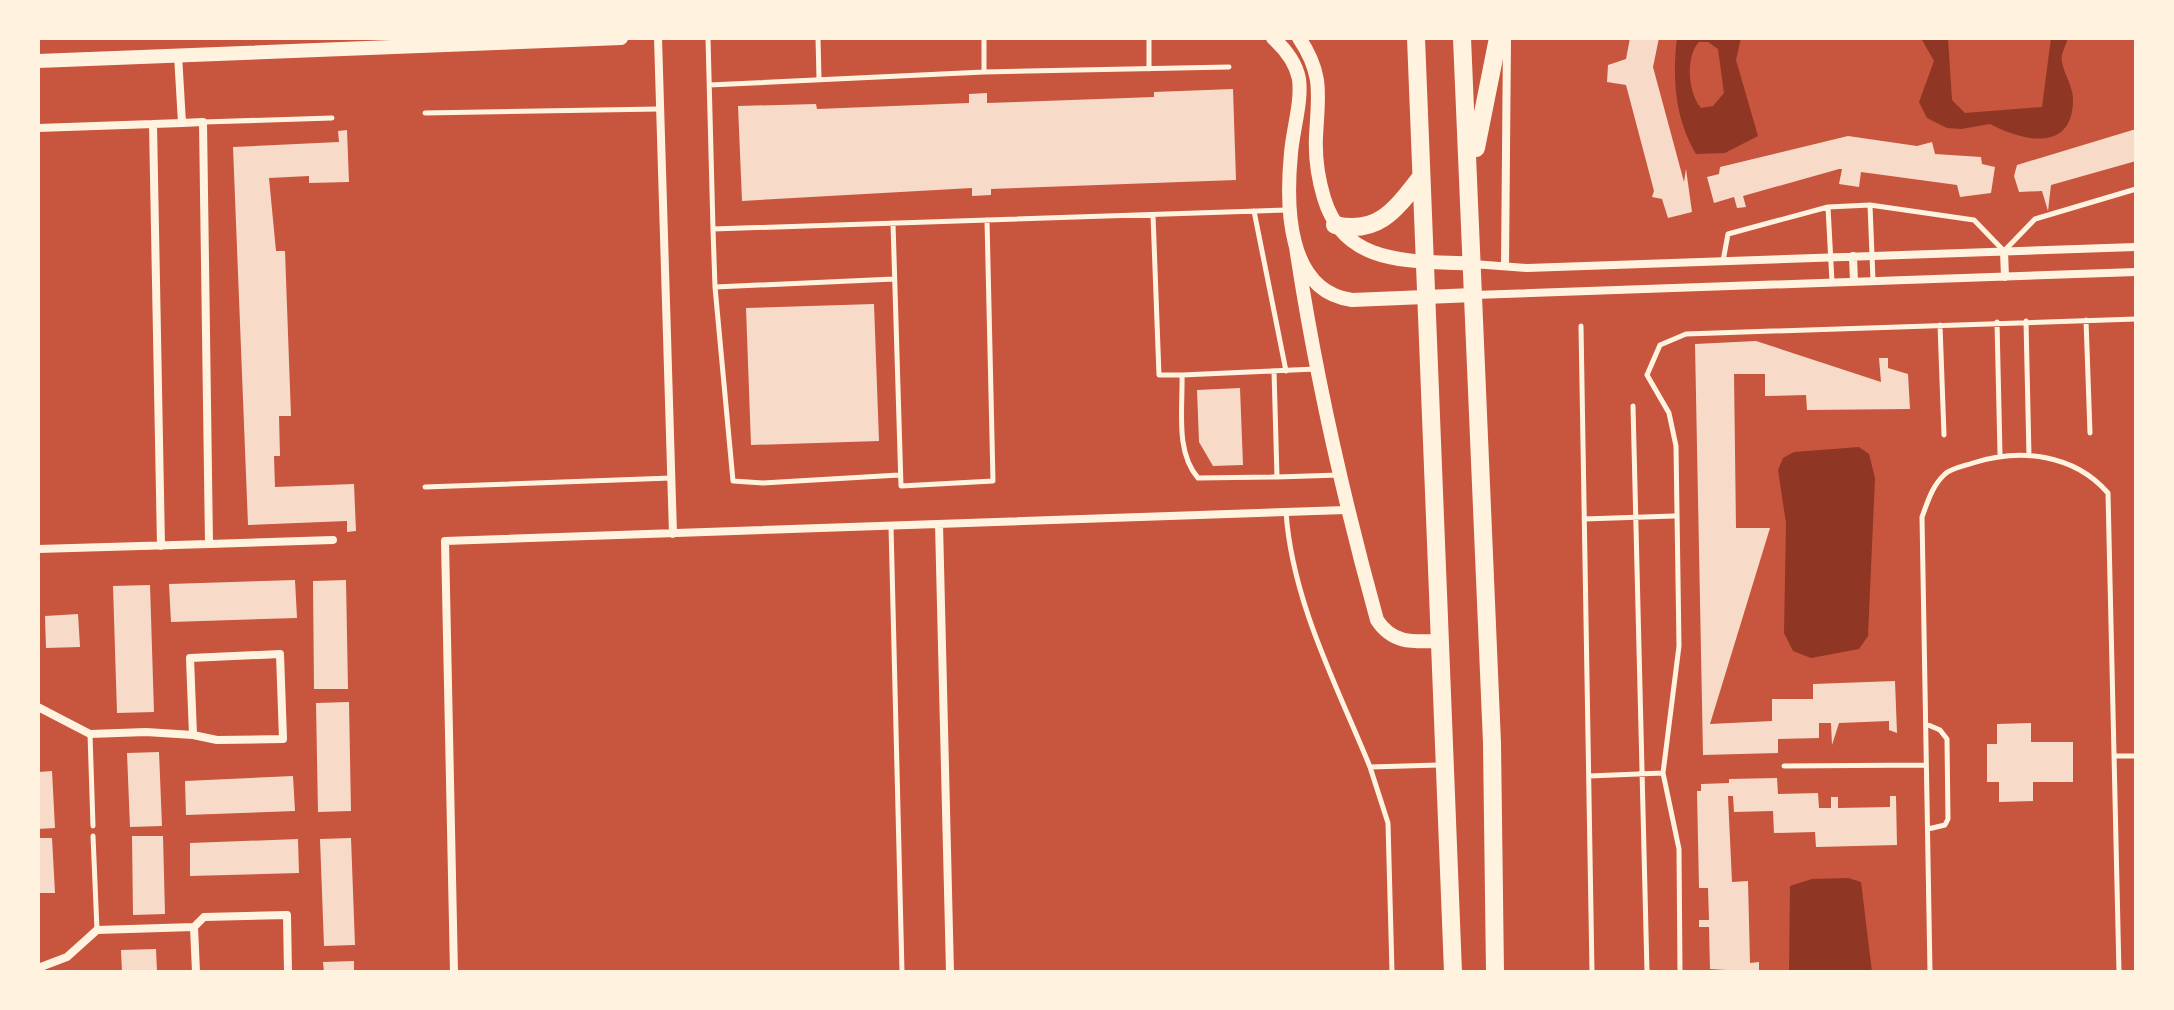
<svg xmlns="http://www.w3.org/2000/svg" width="2174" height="1010" font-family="'Space Grotesk',sans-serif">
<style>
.water{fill:#8f3625;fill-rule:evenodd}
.building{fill:#f7dbc8}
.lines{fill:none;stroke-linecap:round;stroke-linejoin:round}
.service{stroke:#fff3e0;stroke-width:5}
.minor{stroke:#fff3e0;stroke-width:8}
.tertiary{stroke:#fff3e0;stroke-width:14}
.primary{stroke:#fff3e0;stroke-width:18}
</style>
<rect width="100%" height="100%" fill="#c8553d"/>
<path class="water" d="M1677 38H1741L1736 60 1758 136 1725 153 1696 154C1675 119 1672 78 1677 38ZM1699 42H1708L1718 49 1724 93 1713 106 1701 108C1688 93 1685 57 1699 42Z
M1921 38H1948L1952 100 1965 113 2042 107 2051 38H2068C2066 45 2060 55 2062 62 2064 74 2072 84 2073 98 2074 154 2022 141 1990 124L1961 129 1947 128 1927 118 1919 102 1934 61Z
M1859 447 1869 454 1875 478 1868 636 1859 649 1811 658 1793 651 1784 633 1786 523 1778 470 1783 458 1794 452Z
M1848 878 1861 882 1872 972H1789L1790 886 1812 879Z"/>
<path class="building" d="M1630 38H1659L1653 67 1684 182 1686 169 1692 212 1668 218 1662 199 1652 197 1654 191 1626 85 1607 82 1608 65 1626 59Z
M1233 89 1236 180 991 189V195L972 196V188L742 201 738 106 816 104 817 109 969 103V94L987 93V103L1154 97V92Z
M2136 129V161L2051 185 2048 211 2042 191 2019 192 2014 176 2017 165Z
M347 130 349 182 309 183V176L269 178 276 251H285L291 416H279L280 456H274L275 487 354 484 356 531 347 532V521L248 525 233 147 339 142 338 131Z
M1848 136 1917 146 1932 142 1935 154 1981 157 1982 164 1995 167 1991 193 1960 197 1957 185 1861 172 1859 187 1839 184 1842 169H1839L1743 196 1746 207 1737 208 1734 197 1714 203 1707 177 1719 174 1720 167Z
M874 304 879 441 751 445 746 308Z
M1756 341 1881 382 1879 358H1888V368L1908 374 1910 409 1807 410 1806 395 1765 396V374H1734L1736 528H1770L1710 724 1772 721V699H1813V684L1895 681 1897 733 1889 730V721L1839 723 1832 745 1831 723H1819V738L1778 739V753L1703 755 1695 344Z
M1240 388 1243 465 1213 466 1199 442 1197 390Z
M295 580 297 618 171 622 169 584Z
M346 580 348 689H314L313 581Z
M150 585 154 712 117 713 113 586Z
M78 614 80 647 46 648 45 616Z
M349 702 351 811 318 812 316 703Z
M2031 723V742H2073V782H2033V801L1999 802V782H1987V744H1997V724Z
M159 752 162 826 130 827 127 753Z
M52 771 55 828 38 829V772Z
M293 776 295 811 186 815 185 781Z
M1777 778 1778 794 1818 793 1819 808H1831V797H1838V808L1890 807V796H1896L1897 845 1816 847 1815 832 1774 833 1773 811 1734 812 1733 796H1728L1732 882 1748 881 1750 963 1759 962V972L1710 969 1709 927H1699V920H1709L1708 888H1699L1697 791H1701V784L1729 783V779Z
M132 836H163L165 914 133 915Z
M38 838H52L55 893H38Z
M351 838 355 945 324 946 320 839Z
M298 839 299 873 190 876V843Z
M156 949 157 972H122L121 950Z
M354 961V972H324L323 962Z"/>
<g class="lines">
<path class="service" d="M708 38 713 229 1287 210
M818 38 819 79
M984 38V72
M1149 38V69
M709 85 984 72 1229 67
M425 113 659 109
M204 122 332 118
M1870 205 1873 280
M1828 207 1832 282
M1254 211 1286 371
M1153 215 1159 375H1182
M893 223 901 486 993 481 987 220
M713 229 715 287 894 279
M1723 261 1728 234 1828 207 1870 205 1974 220 2004 251 2035 219 2136 189
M715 287 733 481 763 483 899 475
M2086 320 2090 433
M2026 321 2029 456
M1997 322 2000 454
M1940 325 1944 435
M1581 326 1592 972
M1274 371 1277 477 1198 478C1175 452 1183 408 1182 375L1316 369
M1633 406 1647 972
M1277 477 1339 475
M425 487 671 478
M1286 512C1292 601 1337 686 1370 767L1439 765
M1584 519 1674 516
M891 526 902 972
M1926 724 1940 730 1947 739 1948 819 1945 825 1928 829
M90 734 93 826
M2117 756H2136
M1784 766 1926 765
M1370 767 1388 823 1392 972
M1589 776 1663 773
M93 836 97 930
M1680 972 1679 849 1663 773 1679 646 1676 446 1669 413 1647 375 1660 345 1686 334 2136 319
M1930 972 1922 517C1928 501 1932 486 1945 474 1952 468 1964 466 1973 463 2021 448 2074 454 2108 493L2119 972"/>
<path class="minor" d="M658 38 673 534
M153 124 161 546
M38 128 182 123
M2004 251 2005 277
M1853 256 1854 282
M1473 264 1527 268 2136 247
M1505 266 1507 38
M1474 295 2136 272
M939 524 950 972
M209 544 333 540
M38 549 209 544 203 122 182 123 178 55
M38 707 90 734 146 732 193 735 217 740 283 739 280 654 190 658 193 735
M194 927 196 972
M38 968 67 957 97 930 194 927 204 917 287 915 288 972
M454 972 445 541 1346 510"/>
<path class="tertiary" d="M1273 38C1285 49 1296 63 1299 79 1302 102 1293 129 1291 153 1286 205 1286 291 1352 300L1474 295
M1299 38C1324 75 1318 95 1316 137 1315 158 1318 178 1324 198 1345 268 1413 260 1473 264
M38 61 621 38
M1296 247C1315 373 1343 497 1377 620 1392 643 1411 642 1438 641"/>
<path class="primary" d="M1416 38 1453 972
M1462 38 1492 743 1495 972
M1476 148 1498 38
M1335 225C1379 235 1396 209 1421 177"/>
</g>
<rect width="2174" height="1010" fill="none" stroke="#fff3e0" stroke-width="80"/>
</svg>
